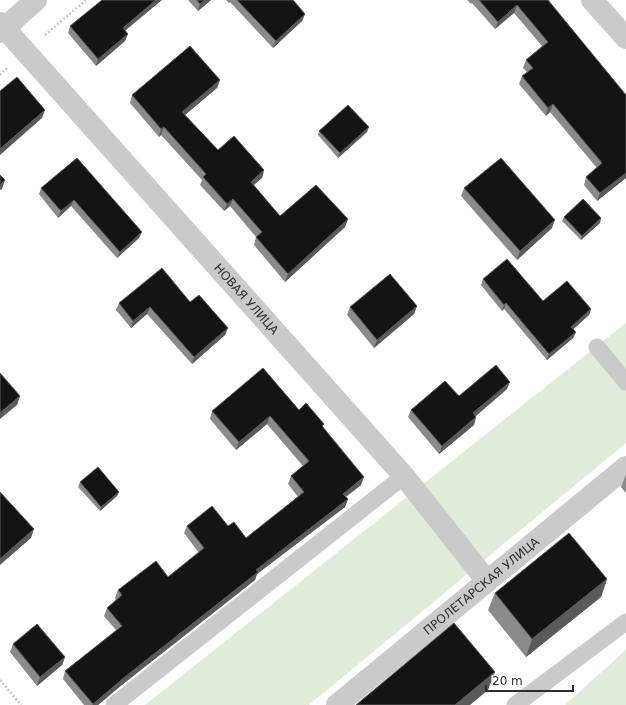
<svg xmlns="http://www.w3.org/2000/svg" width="626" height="705" font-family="'DejaVu Sans',sans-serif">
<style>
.green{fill:#e1ebda}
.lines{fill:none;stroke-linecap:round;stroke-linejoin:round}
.path{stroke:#cacaca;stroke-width:2.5;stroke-dasharray:2 2;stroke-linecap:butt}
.lane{stroke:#cacaca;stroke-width:17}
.street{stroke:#cacaca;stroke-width:22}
.wall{fill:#8a8a8a}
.shaded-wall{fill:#5a5a5a}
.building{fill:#141414;stroke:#5a5a5a}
.labels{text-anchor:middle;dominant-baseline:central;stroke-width:4;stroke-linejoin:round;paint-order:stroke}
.street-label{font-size:12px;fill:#2d2d2d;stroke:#fff}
</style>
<rect width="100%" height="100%" fill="#fff"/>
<path class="green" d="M626 323V443L309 705H145Z
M626 649V705H565L619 656Z"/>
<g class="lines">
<path class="path" d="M45 35 86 0
M0 75 7 68
M0 680 21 705"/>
<path class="lane" d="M597 347 626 382
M114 705 404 476
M515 705 626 622"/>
<g class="street">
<path d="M592 0 626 38"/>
<path id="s1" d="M0 23 404 476 487 581"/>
<path d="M0 32 36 0"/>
<path id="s2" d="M337 705 626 467"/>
</g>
</g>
<path class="wall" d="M188 0H211L198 11Z
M226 0H293L305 14 302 21 273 48 230 2 229 3Z
M467 0H548L626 178 597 201 584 185 586 177 597 168 550 112 546 116 519 84 522 76 527 72 523 68 526 60 542 46 514 13 495 29 472 3 471 4Z
M70 26 128 34 125 41 96 66 68 33Z
M220 80 217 88 185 115 218 150 264 170 262 178 253 185 280 216 348 219 345 227 285 282 254 245 256 237 230 206 224 211 200 185 202 180 161 135 159 137 130 103 132 95Z
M319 131 367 132 338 158 318 135Z
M77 158 139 238 117 258 71 206 58 218 39 194 41 188Z
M464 188 552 228 517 260 461 196Z
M564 217 601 218 600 223 581 240 562 221Z
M483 279 543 301 591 309 589 315 573 329 576 332 573 338 547 360 504 309 502 311 481 285Z
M190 302 228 328 225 335 192 364 147 314 131 328 116 310 119 303Z
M417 306 414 314 374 348 347 315 350 307Z
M507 389 476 416V417L474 425 439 454 408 417 411 410 459 396Z
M299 410 323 427 361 485 346 497 348 499 345 507 257 574 255 580 123 684 98 705H84L63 679 65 671 116 630 104 616 107 608 116 600 115 598 118 590 168 577 199 553 184 533 187 526H228L246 538 298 497 288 484 291 476 303 466 267 424 236 450 210 419 212 411Z
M626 474V493L621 487Z
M80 482 119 492 117 496 100 511 78 487Z
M607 579 601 597 526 657 488 610 495 593Z
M13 644 65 657 62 665 37 686 10 652Z"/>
<path class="shaded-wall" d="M156 0H162L120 35 123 28Z
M205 0H211L198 11 200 4Z
M517 5 514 13 495 29 498 22Z
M305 14 302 21 273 48 276 41Z
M128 34 125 41 96 66 98 59Z
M220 80 217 88 180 119 182 112Z
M553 104 550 112 546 116 548 108Z
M45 110 42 118 0 155V149Z
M164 127 161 135 159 137 161 129Z
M369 127 367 132 338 158 340 153Z
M264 170 262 178 248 190 251 182Z
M626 173V178L597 201 600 193Z
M5 180 2 189 0 190V185Z
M233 199 230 206 224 211 227 204Z
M74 200 71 206 58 218 61 211Z
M601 218 600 223 581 240 582 236Z
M348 219 345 227 285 282 288 274Z
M555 220 552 228 517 260 520 251Z
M142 232 139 238 117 258 120 252Z
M506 303 504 309 502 311 504 305Z
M417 306 414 314 374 348 377 340Z
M150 307 147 314 131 328 133 321Z
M591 309 589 315 569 333 571 327Z
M228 328 225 335 192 364 194 357Z
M576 332 573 338 547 360 549 354Z
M510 382 507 389 470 421 473 413Z
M20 396 17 405 0 419V413Z
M270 416 267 424 236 450 239 442Z
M476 417 474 425 439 454 442 446Z
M364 477 361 485 340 501 343 494Z
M119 492 117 496 100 511 101 507Z
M348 499 345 507 257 574 255 580 123 684 98 705H92L126 676 256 570Z
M34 529 31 538 0 565V559Z
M607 579 601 597 526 657 532 639Z
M65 657 62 665 37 686 40 677Z
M495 672 488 690 470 705H455Z"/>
<path class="building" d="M102 0H156L123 28 128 34 98 59 70 26Z
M197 0H205L200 4Z
M237 0H293L305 14 276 41Z
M479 0H548L626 95V173L600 193 586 177 602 163 553 104 548 108 522 76 533 68 526 60 548 42 517 5 498 22Z
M190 46 220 80 182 112 218 150 234 136 264 170 251 182 280 216 316 185 348 219 288 274 256 237 262 232 233 199 227 204 203 177 206 174 164 127 161 129 132 95Z
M17 77 45 110 0 149V91Z
M348 105 369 127 340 153 319 131Z
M77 158 142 232 120 252 74 200 61 211 41 188Z
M501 158 555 220 520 251 464 188Z
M0 175 5 180 0 185Z
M583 199 601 218 582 236 564 217Z
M507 259 543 301 567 281 591 309 571 327 576 332 549 354 506 303 504 305 483 279Z
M162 268 190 302 199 295 228 328 194 357 150 307 133 321 119 303Z
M390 274 417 306 377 340 350 307Z
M496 365 510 382 473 413 476 417 442 446 411 410 445 381 459 396Z
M263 368 299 410 306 403 324 424 322 426 364 477 343 494 348 499 256 570 258 572 126 676 93 704 65 671 122 626 107 608 122 595 118 590 156 561 168 577 204 548 187 526 212 506 228 526 234 522 246 538 304 492 291 476 309 461 270 416 239 442 212 411Z
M0 373 20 396 0 413Z
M98 467 119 492 101 507 80 482Z
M0 492 34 529 0 559Z
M569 533 607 579 532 639 495 593Z
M454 623 495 672 455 705H356Z
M37 624 65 657 40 677 13 644Z"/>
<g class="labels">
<g class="street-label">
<text stroke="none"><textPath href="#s1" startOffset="370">НОВАЯ УЛИЦА</textPath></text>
<text stroke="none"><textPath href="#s2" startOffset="187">ПРОЛЕТАРСКАЯ УЛИЦА</textPath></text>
</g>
</g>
<path d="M486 685v6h87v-6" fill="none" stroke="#2d2d2d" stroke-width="2"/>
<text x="492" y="685" font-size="12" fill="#2d2d2d" stroke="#ffffff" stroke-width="3" paint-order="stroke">20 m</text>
</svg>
